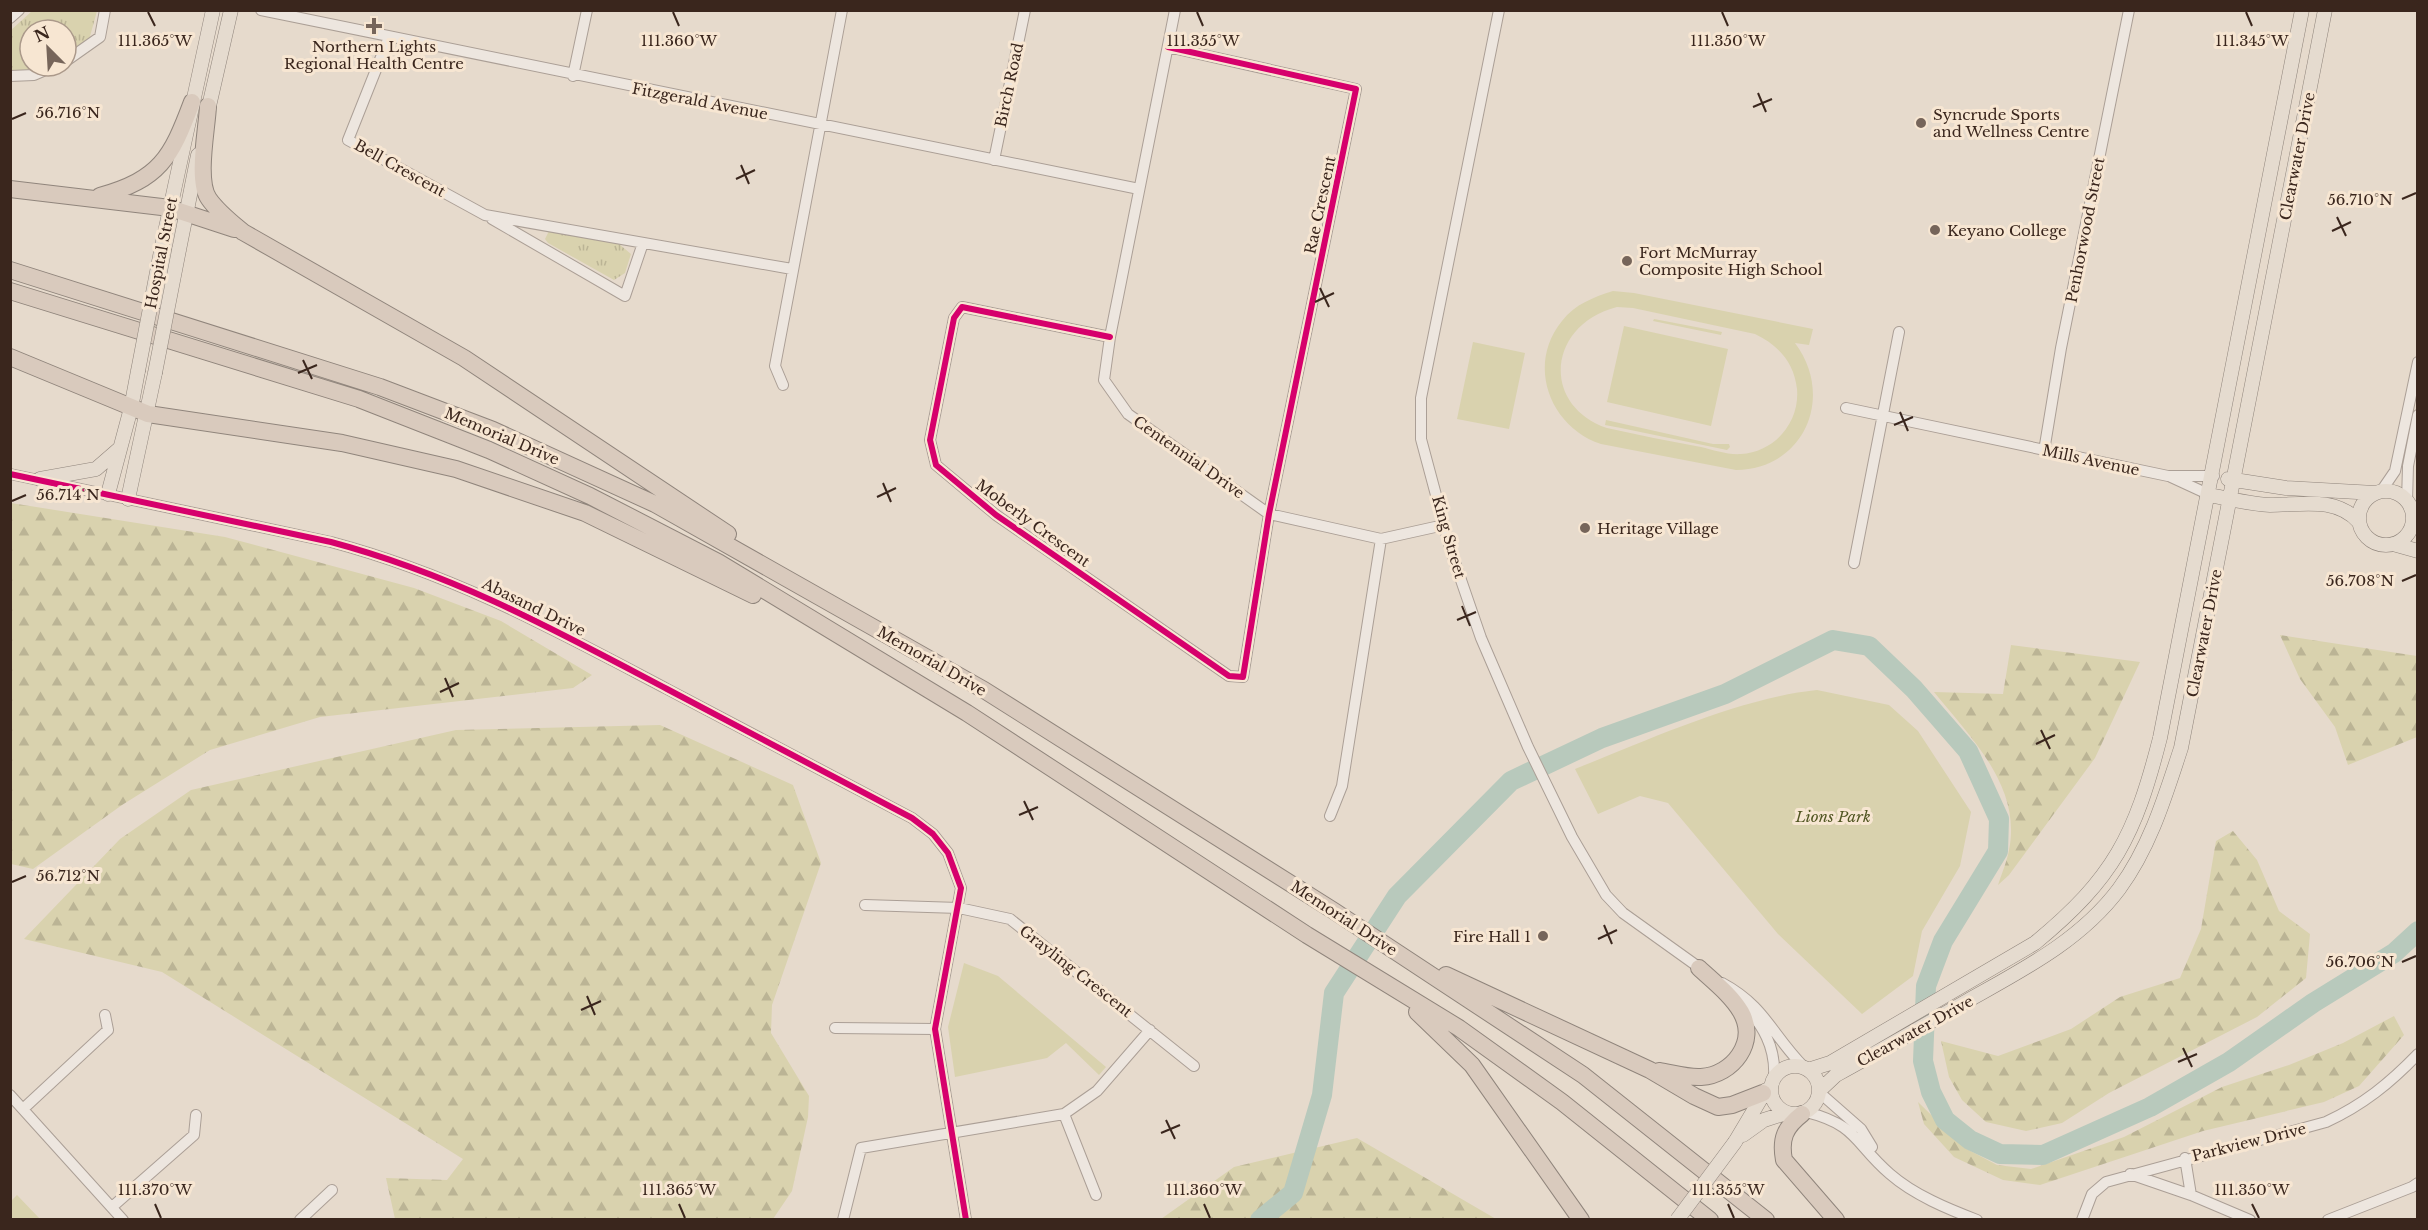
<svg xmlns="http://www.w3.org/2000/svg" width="2428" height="1230" font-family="'Libre Baskerville',serif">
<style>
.grass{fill:url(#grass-tufts)}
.forest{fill:url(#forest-firs)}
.park{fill:#d9d2ae;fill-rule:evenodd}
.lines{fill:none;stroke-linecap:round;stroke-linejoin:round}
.river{stroke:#b8c9bc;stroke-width:20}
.minor-casing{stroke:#ab9f96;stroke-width:12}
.major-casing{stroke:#90857c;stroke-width:15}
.highway-casing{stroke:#90857c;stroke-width:18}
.minor{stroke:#ede6df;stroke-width:10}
.major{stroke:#e5dbcf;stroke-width:14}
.highway{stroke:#d9cabd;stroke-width:16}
.major-bridge-casing{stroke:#90857c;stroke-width:15;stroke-linecap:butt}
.major-bridge{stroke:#e5dbcf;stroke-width:14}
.cycleway-casing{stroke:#f7e6d2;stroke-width:10}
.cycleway{stroke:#d6006c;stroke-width:6}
.ticks{fill:none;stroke:#3a261d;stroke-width:2}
.poi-dot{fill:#76655a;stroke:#f7e6d2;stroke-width:2}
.labels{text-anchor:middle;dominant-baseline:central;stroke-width:6;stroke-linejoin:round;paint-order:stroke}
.poi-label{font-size:15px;fill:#3a261d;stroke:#f7e6d2;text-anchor:start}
.street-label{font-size:15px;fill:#3a261d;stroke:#f7e6d2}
.park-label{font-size:15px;font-style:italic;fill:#525723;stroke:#f7e6d2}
.ticks-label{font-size:15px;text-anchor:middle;fill:#3a261d;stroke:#f7e6d2;stroke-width:6;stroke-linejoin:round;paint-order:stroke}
</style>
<defs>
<pattern id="grass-tufts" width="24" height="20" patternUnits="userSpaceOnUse" patternTransform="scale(1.5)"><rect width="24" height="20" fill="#d9d2ae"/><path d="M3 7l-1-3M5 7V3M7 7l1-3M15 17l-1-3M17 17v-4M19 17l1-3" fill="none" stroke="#bbb495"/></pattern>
<pattern id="forest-firs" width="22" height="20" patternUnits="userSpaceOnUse" patternTransform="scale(1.5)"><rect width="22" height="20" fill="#d9d2ae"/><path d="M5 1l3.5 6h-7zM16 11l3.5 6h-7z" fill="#bbb495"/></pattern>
</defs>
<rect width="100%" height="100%" fill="#e6dacc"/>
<path class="grass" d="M32 11H97L89 40 66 55V30H30V66H44L35 70H11L10 31Z
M549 231 619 244 631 254 625 273 614 280 548 243 545 239Z"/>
<path class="forest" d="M11 503 225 537 414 588 501 621 592 675 573 688 320 717 210 750 122 805 33 869 11 864Z
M2280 635 2417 656V737L2348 765 2335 727 2300 679Z
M2011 645 2140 662 2095 758 2009 875 1998 885C2002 873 2007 861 2009 850 2022 786 1970 737 1934 692L2003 694Z
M660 725 793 785 821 863 772 1005 771 1033 809 1096 808 1117 792 1191 773 1219H395L386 1178 447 1180 463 1159 162 972 24 939 120 839 191 790 456 730Z
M2233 831 2257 860 2279 911 2310 934 2306 978 2257 1017 2109 1093 2062 1123 2026 1131 1986 1122 1962 1100 1949 1077 1941 1041 1998 1056 2071 1029 2120 997 2180 978 2201 929 2216 841Z
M2394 1016 2404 1035 2359 1086 2324 1102 2203 1131 2040 1185 2003 1180 1954 1157 1924 1124 1918 1102 1965 1148 1997 1165 2031 1169 2124 1137 2222 1087 2289 1065 2343 1043Z
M1357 1138 1496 1219H1161L1234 1167Z"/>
<path class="park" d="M1613 291 1634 293 1813 329 1809 345 1795 343C1835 396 1805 469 1736 470L1601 444C1550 427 1526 365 1562 321 1575 304 1594 297 1613 291ZM1617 307 1633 308 1755 334C1778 345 1794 362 1797 389 1800 422 1775 452 1741 454 1728 455 1713 450 1701 447 1669 441 1638 435 1607 428 1539 404 1549 324 1617 307Z
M1654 319 1722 332 1721 335 1653 321Z
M1624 326 1728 349 1711 426 1607 402Z
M1473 342 1525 353 1509 429 1457 419Z
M1606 420 1713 444H1729L1730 447 1727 450 1621 428 1605 425Z
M1817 690 1889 705 1918 731 1971 812 1960 866 1922 931 1913 976 1862 1014 1778 934 1668 803 1640 796 1598 814 1575 769C1648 740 1739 698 1817 690Z
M964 963 998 976 1106 1067 1099 1075 1066 1043 1047 1058 955 1077 948 1027Z
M17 1195 40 1219H11V1201Z"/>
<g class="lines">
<path class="river" d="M1260 1220 1293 1193 1322 1095 1334 993 1397 896 1511 781 1602 738 1725 694 1833 640 1869 646 1914 689 1968 751 1999 819 1998 851 1943 941 1926 986 1923 1061 1931 1092 1945 1120 1970 1140 2000 1154 2043 1155 2150 1107 2229 1062 2313 1003 2394 953 2418 931"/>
<defs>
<path id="minor" d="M261 10 1139 189
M1175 10 1110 337 1104 380 1128 414 1269 514 1381 539 1444 525
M1499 10 1421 398V439L1451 551 1481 638 1528 747 1572 837 1606 895 1623 913 1704 971
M10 18 19 10
M389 37 348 140 485 215 792 269
M66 61 100 37 105 10
M10 76 34 75 55 66
M573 76 587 10
M994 160 1025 10
M492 219 625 296 643 243
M1110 337 962 307 954 318 930 440 936 465 996 515 1229 676 1243 677 1269 514 1356 89 1168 47
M783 385 775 366 842 10
M1846 408 2168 476H2214
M2044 451 2061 348 2129 10
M10 474 331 542C455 575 555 630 667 689 749 732 830 775 912 818L933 834 948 853 961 888 935 1029 966 1220
M2171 477 2210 495
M2382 490 2395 471 2418 362
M2407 501 2408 466 2418 415
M1854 563 1899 332
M1330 816 1342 786 1381 539
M865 905 959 908 1010 919 1194 1066
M1722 983C1765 1006 1772 1035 1804 1067
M1742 1003C1763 1025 1776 1047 1774 1078
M835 1028 935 1029
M1820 1093 1861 1129 1872 1147
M10 1095 123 1220
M23 1109 108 1030 105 1015
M1806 1112C1858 1125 1854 1143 1890 1174 1914 1195 1948 1209 1977 1220
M1064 1114 1096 1195
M2185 1158 2191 1195
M2130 1174 2191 1195 2250 1220
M112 1207 194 1135 196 1115
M300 1220 332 1190
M843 1220 861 1148 1064 1114 1097 1091 1150 1030
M2082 1220 2092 1194 2106 1182 2326 1122C2363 1105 2390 1083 2418 1054
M2328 1220 2412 1187 2418 1183"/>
<path id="major" d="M207 115 231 10
M162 246 213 10
M179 250 198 155
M40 479 96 469 119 449
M2228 479 2286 488 2375 493
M2359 518a27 27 0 1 1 54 0a27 27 0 1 1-54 0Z
M108 494 131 408 138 371
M2210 495C2229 499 2250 504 2270 505 2301 505 2336 496 2359 522
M128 499 155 373
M2393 544 2418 551
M1771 1090a24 24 0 1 1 48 0a24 24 0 1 1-48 0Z
M1808 1070 1830 1063 2035 943C2114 878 2135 836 2160 738L2302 10
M1820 1090 1836 1075C1880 1051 1923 1026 1967 1001 2022 970 2080 941 2119 889 2150 847 2165 797 2181 748L2325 10
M1743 1135 1764 1120 1786 1113
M1735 1142 1766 1090"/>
<path id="highway" d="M208 106C207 129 196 181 209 199 218 212 231 222 243 232L464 358 728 534
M10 189 170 208 234 229
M100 196C160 179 171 158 192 102
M10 270 380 387 493 430 655 504 984 690 1334 911 1583 1075 1766 1220
M10 291 359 399 489 450 590 496 718 562 967 713 1307 935 1459 1028 1562 1102 1710 1220
M10 357 148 414 342 443 456 469 585 513 753 595
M1446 975 1650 1070 1694 1096 1718 1107 1732 1105 1763 1093
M1417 1012 1472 1065 1581 1220
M1659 1071C1672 1073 1688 1078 1701 1077 1733 1075 1758 1042 1741 1012 1731 995 1714 982 1699 968
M1802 1114C1785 1127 1780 1139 1784 1160L1836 1220"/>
</defs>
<use href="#minor" class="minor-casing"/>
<use href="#major" class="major-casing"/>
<use href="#highway" class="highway-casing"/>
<use href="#minor" class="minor"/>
<use href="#major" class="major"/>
<use href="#highway" class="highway"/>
<defs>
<path id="major-bridge" d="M138 371 162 246
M155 373 179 250
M1677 1220 1735 1142"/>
</defs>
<use href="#major-bridge" class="major-bridge-casing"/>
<use href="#major-bridge" class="major-bridge"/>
<defs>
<path id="cycleway" d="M1110 337 962 307 954 318 930 440 936 465 996 515 1229 676 1243 677 1269 514 1356 89 1168 47
M10 474 331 542C455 575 555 630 667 689 749 732 830 775 912 818L933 834 948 853 961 888 935 1029 966 1220"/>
</defs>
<use href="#cycleway" class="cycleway-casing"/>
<use href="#cycleway" class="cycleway"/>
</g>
<path class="ticks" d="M148 12 155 26M673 12 679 26M1197 12 1203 26M1722 12 1728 26M2246 12 2252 26M1758 93 1766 112M1753 107 1772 99M12 119 26 113M741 165 749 184M736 179 755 170M2402 199 2416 193M2337 217 2346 236M2332 231 2351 222M1320 288 1329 307M1315 302 1334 293M303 360 312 379M298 373 317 365M1900 412 1908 431M1894 425 1913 417M883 483 891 502M877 497 896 488M12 501 26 495M2402 581 2416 575M1462 606 1470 626M1457 620 1476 612M445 678 453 697M440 692 459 683M2041 730 2050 749M2036 744 2055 735M1024 801 1033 820M1019 815 1038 807M12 882 26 876M1604 925 1612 944M1598 939 1617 930M2402 962 2416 956M587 996 595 1015M581 1010 601 1001M2183 1048 2192 1067M2178 1062 2197 1054M1166 1120 1175 1139M1161 1133 1180 1125M155 1204 161 1218M679 1204 685 1218M1204 1204 1210 1218M1728 1204 1734 1218M2252 1204 2259 1218"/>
<g class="poi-dot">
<path d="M371 17h6v6h6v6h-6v6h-6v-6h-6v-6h6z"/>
<circle cx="1921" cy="123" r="6"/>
<circle cx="1935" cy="230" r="6"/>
<circle cx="1627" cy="261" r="6"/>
<circle cx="1585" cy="528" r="6"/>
<circle cx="1543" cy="936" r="6"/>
</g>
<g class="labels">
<g class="poi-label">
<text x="374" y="46" text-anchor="middle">Northern Lights<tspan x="374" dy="17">Regional Health Centre</tspan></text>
<text x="1933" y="114">Syncrude Sports<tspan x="1933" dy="17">and Wellness Centre</tspan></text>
<text x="1947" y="230">Keyano College</text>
<text x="1639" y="252">Fort McMurray<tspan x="1639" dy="17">Composite High School</tspan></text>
<text x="1597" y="528">Heritage Village</text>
<text x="1531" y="936" text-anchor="end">Fire Hall 1</text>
</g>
<g class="street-label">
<text transform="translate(1009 85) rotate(-78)">Birch Road</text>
<text transform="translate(700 101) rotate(11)">Fitzgerald Avenue</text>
<text transform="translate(2297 156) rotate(-79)">Clearwater Drive</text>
<text transform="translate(400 168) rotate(29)">Bell Crescent</text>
<text transform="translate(1320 205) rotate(-78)">Rae Crescent</text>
<text transform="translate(2085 230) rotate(-79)">Penhorwood Street</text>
<text transform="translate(161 253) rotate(-79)">Hospital Street</text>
<text transform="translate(502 436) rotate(23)">Memorial Drive</text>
<text transform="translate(1189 457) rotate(35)">Centennial Drive</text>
<text transform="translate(2091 460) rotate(12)">Mills Avenue</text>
<text transform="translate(1033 523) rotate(36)">Moberly Crescent</text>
<text transform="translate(1449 537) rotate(74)">King Street</text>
<text transform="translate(534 607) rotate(26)">Abasand Drive</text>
<text transform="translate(2204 633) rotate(-79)">Clearwater Drive</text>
<text transform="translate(932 661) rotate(30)">Memorial Drive</text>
<text transform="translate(1344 918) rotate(33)">Memorial Drive</text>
<text transform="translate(1076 971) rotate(38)">Grayling Crescent</text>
<text transform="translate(1915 1031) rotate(-29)">Clearwater Drive</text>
<text transform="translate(2249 1142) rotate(-14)">Parkview Drive</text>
</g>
<g class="park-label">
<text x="1833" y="816">Lions Park</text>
</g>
</g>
<g class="ticks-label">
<text x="1203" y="46">111.355°W</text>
<text x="2252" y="46">111.345°W</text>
<text x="155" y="46">111.365°W</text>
<text x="679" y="46">111.360°W</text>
<text x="1728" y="46">111.350°W</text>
<text x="68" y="118">56.716°N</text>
<text x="2360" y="205">56.710°N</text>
<text x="68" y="500">56.714°N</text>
<text x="2360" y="586">56.708°N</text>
<text x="68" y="881">56.712°N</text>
<text x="2360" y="967">56.706°N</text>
<text x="155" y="1195">111.370°W</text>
<text x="679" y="1195">111.365°W</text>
<text x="1204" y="1195">111.360°W</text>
<text x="1728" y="1195">111.355°W</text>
<text x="2252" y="1195">111.350°W</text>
</g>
<rect width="2428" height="1230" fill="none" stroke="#3a261d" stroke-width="24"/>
<g transform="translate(48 48) rotate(336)"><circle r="28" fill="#f7e6d2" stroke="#ab998a" stroke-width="1.5"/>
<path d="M0-4.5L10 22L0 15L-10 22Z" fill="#76655a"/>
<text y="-9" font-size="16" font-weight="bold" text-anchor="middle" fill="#3a261d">N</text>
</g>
</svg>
